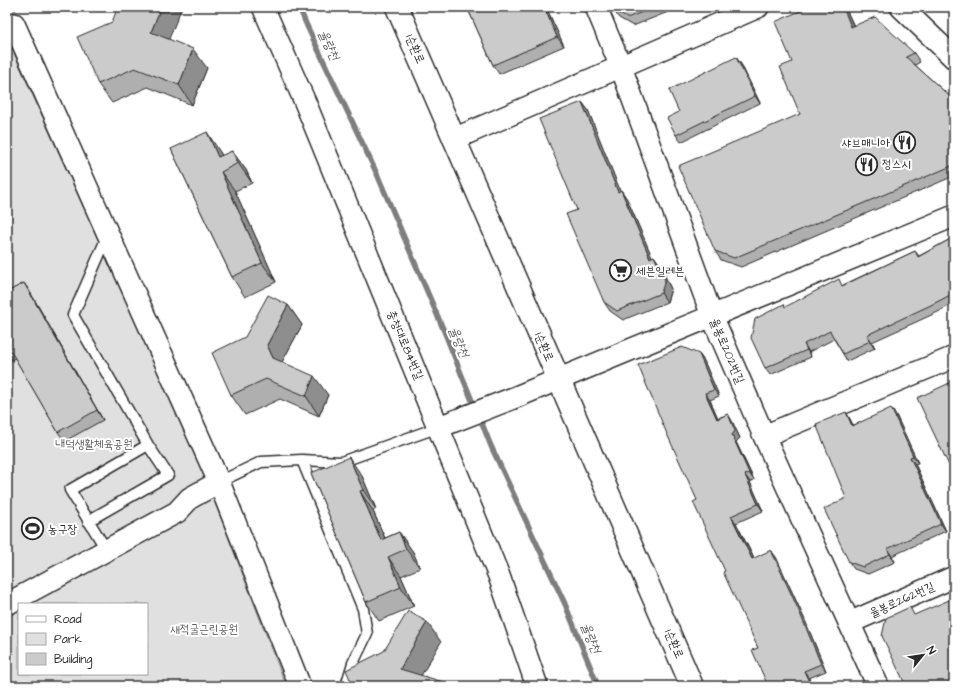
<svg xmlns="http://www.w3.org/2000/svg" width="961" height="693" font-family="'Architects Daughter','Poor Story',sans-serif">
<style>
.green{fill:#e0e0e0;stroke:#868686;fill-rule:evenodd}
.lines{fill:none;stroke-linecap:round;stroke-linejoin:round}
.stream{stroke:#7e7e7e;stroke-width:5.5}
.lane-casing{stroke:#2b2b2b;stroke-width:13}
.street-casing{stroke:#2b2b2b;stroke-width:24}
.secondary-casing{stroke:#2b2b2b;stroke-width:25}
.lane{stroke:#fff;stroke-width:10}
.street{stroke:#fff;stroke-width:21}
.secondary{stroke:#fff;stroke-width:22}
.wall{fill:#afafaf;stroke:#2b2b2b}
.shaded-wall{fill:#8e8e8e;stroke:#2b2b2b}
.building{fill:#cbcbcb;stroke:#2b2b2b}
.labels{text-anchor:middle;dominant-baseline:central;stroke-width:4;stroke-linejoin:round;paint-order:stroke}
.street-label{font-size:12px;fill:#2b2b2b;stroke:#fff}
.poi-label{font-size:12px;fill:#2b2b2b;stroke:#fff;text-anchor:start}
.park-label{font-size:12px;fill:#585858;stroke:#fff}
.water-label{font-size:13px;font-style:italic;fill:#5c5c5c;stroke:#fff}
</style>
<rect width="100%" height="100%" fill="#fff"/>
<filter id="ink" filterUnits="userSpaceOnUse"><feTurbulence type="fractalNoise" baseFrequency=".025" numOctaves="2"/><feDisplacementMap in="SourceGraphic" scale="8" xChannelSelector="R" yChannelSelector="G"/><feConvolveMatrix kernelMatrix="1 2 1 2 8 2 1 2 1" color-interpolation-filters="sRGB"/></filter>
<g filter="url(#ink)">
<path class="green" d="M7 45H10L201 467 286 686H7ZM19 604H147V674H19Z"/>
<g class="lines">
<path class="stream" d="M299 7 307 26 377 174 444 331 475 408
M479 416 491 446 565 604 598 686"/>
<defs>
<path id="lane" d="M302 460 363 609 367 634 353 663 346 686
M219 482 261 462 302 460 341 462 439 427
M88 521 168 475 148 445
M107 551 70 490 148 445 73 315 107 237"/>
<path id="street" d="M263 7 305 102 499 576 537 686
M596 7 621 67 712 316 764 436 878 686
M901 7 954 58
M7 24H14L219 482 190 498 177 512 7 604
M454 139 758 7
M439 427 516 397 954 216
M764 436 954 357
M219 482 300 686
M849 623 954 577"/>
<path id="secondary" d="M397 7 692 686"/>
</defs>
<use href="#lane" class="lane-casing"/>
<use href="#street" class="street-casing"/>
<use href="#secondary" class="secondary-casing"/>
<use href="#lane" class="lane"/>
<use href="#street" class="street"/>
<use href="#secondary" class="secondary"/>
</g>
<path class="wall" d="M7 7H16V10L7 9Z
M467 7H546L564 46 499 74 493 65Z
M612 7H669L667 8 668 12 633 26 619 18 613 10Z
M809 7H845L854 26 914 53 920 62 915 65 954 100V176L741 267 721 260 715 251 800 114 792 62Z
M112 22 169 39 207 68 192 105 148 87 112 103 98 84Z
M741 64 760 103 681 142 676 135 679 112Z
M582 102 588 110 620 191 621 190 627 199 652 257 654 256 660 265 671 289 667 302 623 320 610 311 604 302 577 210Z
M171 149 220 152 222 156 232 151 246 170 252 183 235 191 276 282 245 297 232 277Z
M954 237V303L938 312 872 342 875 348 847 361 843 354 834 339 809 352 811 357 770 375 765 368 843 285 915 251 919 256Z
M24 283 30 292 103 420 65 441 58 432 15 358 7 362V292Z
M288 305 302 325 282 362 328 395 319 416 280 399 245 415 231 395 245 337Z
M699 354 704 361 719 396 710 400 718 418 728 414 732 421 740 438 736 442 754 480 750 482 763 511 736 523 754 558 776 557 804 618 826 671 809 678 758 648 697 500Z
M846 412 850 419 853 425 896 415 918 463 915 464 946 531 892 556 895 562 868 574 854 569 849 562 846 498Z
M311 473 362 476 376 509 373 511 385 538 399 532 413 552 420 568 401 576 414 606 379 621 366 602Z"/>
<path class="shaded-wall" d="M161 7H182L164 51 151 32Z
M544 7H546L564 46 557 37Z
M843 7H845L858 36 851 27Z
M193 49 207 68 192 105 179 85Z
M736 57 741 64 760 103 755 96Z
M582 102 588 110 624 200 618 192Z
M207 132 220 152 228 168 218 157Z
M232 151 246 170 252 183 238 163Z
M221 172 235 191 276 282 262 263Z
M621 190 627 199 656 266 650 258Z
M654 256 660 265 671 289 667 302 661 293Z
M24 283 30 292 103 420 97 410Z
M288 305 302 325 281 364 273 358 267 345Z
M867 335 872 342 875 348 870 341Z
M804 344 809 352 811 357 807 350Z
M699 354 704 361 719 396 714 390Z
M314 376 328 395 319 416 306 396Z
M705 393 710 400 721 426 717 419Z
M891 408 896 415 918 463 913 456Z
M846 412 850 419 856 433 852 426Z
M728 414 732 421 740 438 736 442 754 480 749 473 732 435Z
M349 457 362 476 376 509 363 490Z
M910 457 915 464 946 531 941 524Z
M745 475 750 482 763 511 758 504Z
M360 491 373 511 392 555 381 540Z
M731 516 736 523 757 565 752 559Z
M399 532 413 552 420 568 406 549Z
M887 549 892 556 895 562 890 554Z
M771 550 776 557 804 618 826 671 821 664Z
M388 557 401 576 414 606 401 587Z
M427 622 441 642 415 686 400 669Z
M804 671 809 678 813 686H811Z"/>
<path class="building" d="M118 7H161L151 32 193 49 179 85 135 68 98 84 77 37 112 22Z
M467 7H544L557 37 493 65Z
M612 7H655L627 18 613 10Z
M809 7H843L851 27 875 17 914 53 906 57 954 100V165L734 258 715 251 678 166 800 114 780 67 792 62 775 22Z
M736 57 755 96 676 135 667 118 679 112 669 90Z
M582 102 618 192 621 190 650 258 654 256 665 280 661 293 617 311 604 302 566 214 577 210 539 119Z
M207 132 218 157 232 151 238 163 221 172 262 263 232 277 171 149Z
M954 237V293L933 304 867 335 870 341 843 354 830 331 804 344 807 350 765 368 751 338 755 319 784 304 785 307 839 279 842 286 915 251 918 257Z
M24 283 97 410 58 432 9 348 7 350V292Z
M268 295 288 305 267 345 273 358 314 376 306 396 266 379 231 395 212 353 245 337Z
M682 347 699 354 714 390 705 393 717 419 728 414 735 431 732 435 749 473 745 475 758 504 731 516 752 559 771 550 799 611 821 664 804 671 811 686H768L752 650 758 648 723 572 725 571 693 502 697 500 667 434 638 365Z
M954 381V476L917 398Z
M891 408 913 456 910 457 941 524 887 549 890 554 863 567 849 562 824 509 846 498 816 424 846 412 852 426Z
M349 457 363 490 360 491 381 540 399 532 406 549 388 557 401 587 366 602 311 473Z
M954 598V686H909V685L906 686 882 636 886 618 910 607 914 615Z
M408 611 427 622 400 669 450 684V686H353L346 670 384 651Z"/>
</g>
<defs>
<symbol id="restaurant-ring" viewBox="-11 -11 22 22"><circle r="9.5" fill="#fff" stroke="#2b2b2b" stroke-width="1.5"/><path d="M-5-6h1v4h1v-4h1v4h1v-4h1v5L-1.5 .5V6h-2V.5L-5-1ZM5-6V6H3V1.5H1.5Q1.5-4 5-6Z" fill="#2b2b2b"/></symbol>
<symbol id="supermarket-ring" viewBox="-11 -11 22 22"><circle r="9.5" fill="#fff" stroke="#2b2b2b" stroke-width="1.5"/><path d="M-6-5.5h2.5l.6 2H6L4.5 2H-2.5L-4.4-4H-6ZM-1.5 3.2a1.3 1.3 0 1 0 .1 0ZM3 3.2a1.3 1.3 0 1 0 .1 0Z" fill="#2b2b2b"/></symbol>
<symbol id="stadium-ring" viewBox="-11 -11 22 22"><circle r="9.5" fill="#fff" stroke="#2b2b2b" stroke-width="1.5"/><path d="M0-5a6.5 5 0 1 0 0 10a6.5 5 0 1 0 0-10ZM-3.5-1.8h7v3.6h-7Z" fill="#2b2b2b"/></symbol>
</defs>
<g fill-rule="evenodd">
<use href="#restaurant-ring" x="892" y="130" width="25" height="25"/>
<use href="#restaurant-ring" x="854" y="152" width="25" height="25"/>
<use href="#supermarket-ring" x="608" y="258" width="25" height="25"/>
<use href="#stadium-ring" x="20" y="516" width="25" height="25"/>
</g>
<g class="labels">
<g class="street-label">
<text transform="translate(415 49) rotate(66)">1순환로</text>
<text transform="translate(405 345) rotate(67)">충청대로84번길</text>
<text transform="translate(544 347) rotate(66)">1순환로</text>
<text transform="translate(727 351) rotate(67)">율봉로202번길</text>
<text transform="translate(902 600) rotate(-24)">율봉로262번길</text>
<text transform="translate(674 644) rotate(66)">1순환로</text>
</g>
<g class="poi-label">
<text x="890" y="143" text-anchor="end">샤브매니아</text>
<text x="882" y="164">정스시</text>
<text x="636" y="271">세븐일레븐</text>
<text x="48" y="529">농구장</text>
</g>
<g class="park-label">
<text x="94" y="444">내덕생활체육공원</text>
<text x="204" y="629">새적굴근린공원</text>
</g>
<g class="water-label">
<text transform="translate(329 45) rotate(65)">율량천</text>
<text transform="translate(459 342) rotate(67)">율량천</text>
<text transform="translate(591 638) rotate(68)">율량천</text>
</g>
</g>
<rect width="961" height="693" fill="none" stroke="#fff" stroke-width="24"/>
<rect x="12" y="12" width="937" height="669" fill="none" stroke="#2b2b2b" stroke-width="1.5" filter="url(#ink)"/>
<rect x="18" y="603" width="130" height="72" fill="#ffffff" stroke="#aaaaaa"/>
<rect x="26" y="616" width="20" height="6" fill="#ffffff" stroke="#aaaaaa"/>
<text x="54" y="623" font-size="12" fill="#2b2b2b">Road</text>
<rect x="26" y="633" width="20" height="12" fill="#e0e0e0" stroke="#aaaaaa"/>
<text x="54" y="643" font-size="12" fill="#2b2b2b">Park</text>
<rect x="26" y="653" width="20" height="12" fill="#cbcbcb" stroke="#aaaaaa"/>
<text x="54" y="663" font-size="12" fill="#2b2b2b">Building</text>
<g transform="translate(923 655) rotate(60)" stroke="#ffffff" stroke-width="3" paint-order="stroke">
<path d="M0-3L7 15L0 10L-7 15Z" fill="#2b2b2b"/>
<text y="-6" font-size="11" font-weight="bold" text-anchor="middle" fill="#2b2b2b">N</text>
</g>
</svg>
